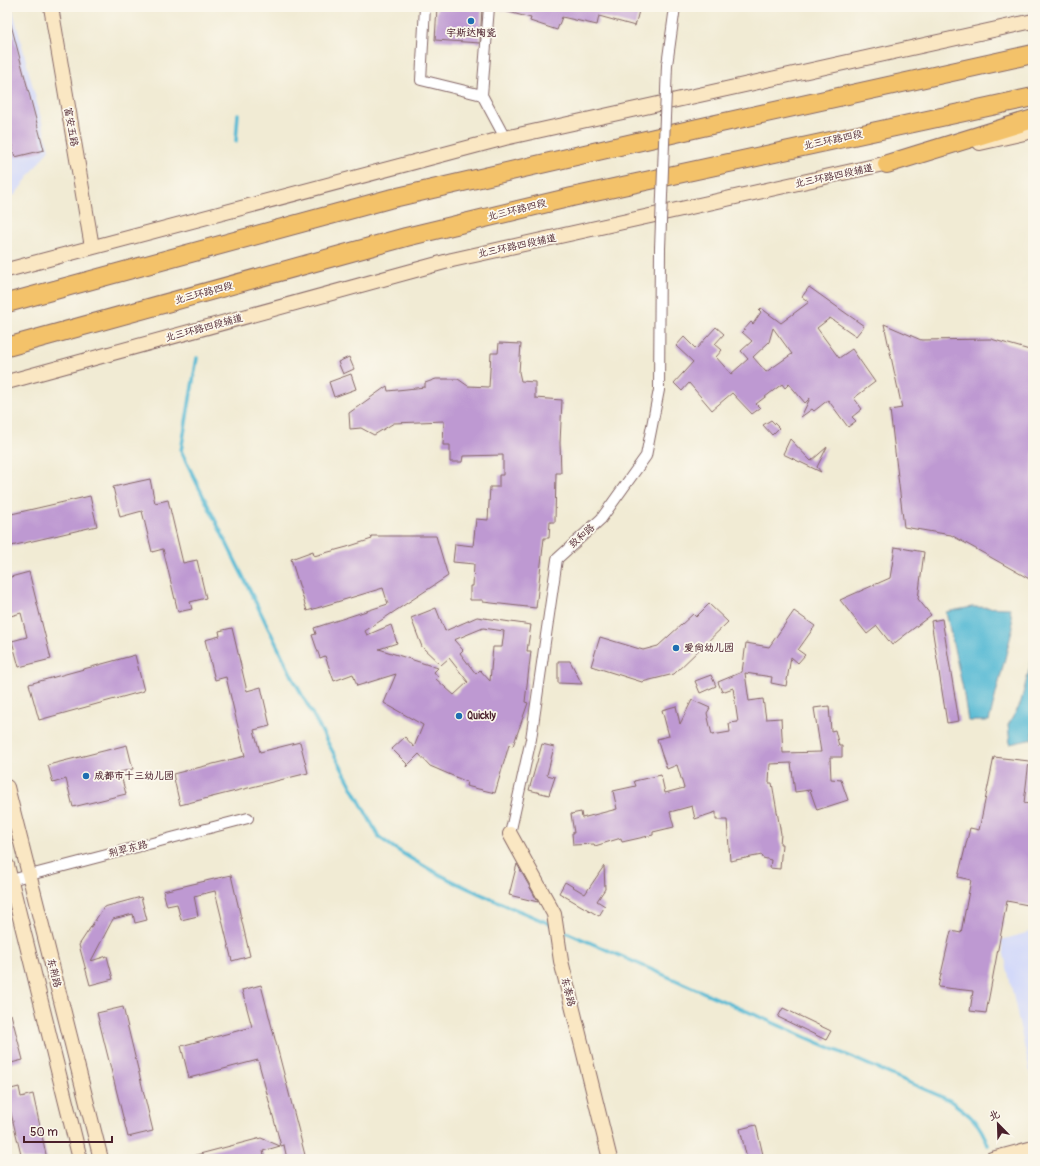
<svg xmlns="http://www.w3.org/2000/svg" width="1040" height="1166" font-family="Pangolin,'LXGW WenKai TC',sans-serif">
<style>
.built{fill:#d3d9f9}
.water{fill:#56bad4;stroke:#506c80}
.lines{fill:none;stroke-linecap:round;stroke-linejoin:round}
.stream{stroke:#56bad4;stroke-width:3.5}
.building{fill:#be99d2;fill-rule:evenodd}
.street-casing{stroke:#846666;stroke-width:12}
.secondary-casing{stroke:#846666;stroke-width:16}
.highway-casing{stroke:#846666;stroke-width:20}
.street{stroke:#fff;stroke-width:10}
.secondary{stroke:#fae7c3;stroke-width:14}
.highway{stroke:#f3c26a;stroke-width:18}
.street-bridge-casing{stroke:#846666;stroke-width:12;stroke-linecap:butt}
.street-bridge{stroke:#fff;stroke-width:10}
.poi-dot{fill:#1f6fb2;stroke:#fbf7ec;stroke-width:1.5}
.labels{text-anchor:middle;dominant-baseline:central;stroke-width:3.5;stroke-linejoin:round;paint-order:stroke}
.poi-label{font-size:10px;font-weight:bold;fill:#4a1f2b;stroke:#fbf7ec;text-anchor:start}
.street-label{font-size:10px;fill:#4a1f2b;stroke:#fbf7ec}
</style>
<rect width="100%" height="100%" fill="#fbf7ec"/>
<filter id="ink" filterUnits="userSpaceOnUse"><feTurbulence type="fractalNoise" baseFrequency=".025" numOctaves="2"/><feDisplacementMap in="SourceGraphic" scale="8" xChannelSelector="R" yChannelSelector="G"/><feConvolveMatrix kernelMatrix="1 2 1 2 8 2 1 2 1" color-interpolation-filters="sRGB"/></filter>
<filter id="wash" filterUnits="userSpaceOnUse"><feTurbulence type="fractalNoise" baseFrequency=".012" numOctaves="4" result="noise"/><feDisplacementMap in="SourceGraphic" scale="16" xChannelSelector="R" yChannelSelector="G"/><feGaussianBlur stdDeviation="0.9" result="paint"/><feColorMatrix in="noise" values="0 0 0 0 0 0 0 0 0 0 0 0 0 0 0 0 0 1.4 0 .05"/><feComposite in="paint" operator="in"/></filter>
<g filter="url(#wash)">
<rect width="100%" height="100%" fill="#f1ebd4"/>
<path class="built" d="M7 7H12L49 149 15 195 7 197Z
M1033 931V1086L1001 940Z"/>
<path class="water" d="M972 607 1010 608 1013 627 989 721H968L963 689 946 612Z
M1033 655V739L1010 744 1008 725 1020 705Z"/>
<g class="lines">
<path class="stream" d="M236 141 238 114
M197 358 181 451 295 682 379 837C430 876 493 899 552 925
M559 929 949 1100C969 1114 980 1122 988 1145"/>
</g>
<g id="blocks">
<path class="building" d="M437 7H482L480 43 435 40Z
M501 7H640L635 26 599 16 597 25 562 17 557 30 530 21 531 18 501 10Z
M10 21 44 150 15 157 7 128V22Z
M809 287 864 326 856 336 830 318 817 328 839 358 852 349 875 382 854 398 862 409 852 417 856 421 848 427 828 400 814 411 812 409 801 417 810 398 805 403 789 384 785 388 782 384 756 404 760 408 752 414 732 393 712 410 689 383 682 391 674 383 693 362 676 346 684 337 696 349 716 327 724 334 715 344 722 350 716 357 731 374 748 359 741 351 752 341 742 332 751 322 753 324 761 312 759 310 761 308 781 323 809 302 802 297ZM773 328 792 354 766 372 753 357 769 342Z
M884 324 921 340 991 339 1033 351V581L951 535 904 527 890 410 902 408Z
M499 343 521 344 519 372 521 381 535 382V398L562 400 560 443 561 473H556L555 522H550L549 538H544L536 608 483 602V600H470V586H473L474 564 453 562 455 544 473 546 476 519 488 520 490 487H499V475H503V455L463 456 462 462H450V445H443L444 421 394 423 374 435 361 428 350 429 349 413 387 386 388 391 425 387V383L436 379H458L468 386 489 387 491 353H498Z
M349 357 354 369 343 374 338 362Z
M351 374 356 389 334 397 329 382Z
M771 420 779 428 772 435 763 425Z
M790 439 811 461 827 447 817 467 821 472 783 454Z
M150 479 155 503 168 500 183 563 197 560 206 598 190 602 192 609 178 612 163 549 152 552 142 511 120 517 113 487Z
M90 496 97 526 7 547V515Z
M371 536H436L448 576 365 631 367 635 391 625 397 643 379 649 438 668 434 672 438 677 436 679 454 695 468 682 449 658 441 665 422 647 411 618 436 608 445 631 477 617 531 625 527 651H531L525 702 528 703 513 746 509 745 495 793 466 786 467 782 430 766 419 754 406 767 407 764 392 749 405 737 414 747 423 725 384 703 396 674 357 686 353 674 334 681 325 656 320 658 312 635 316 634 314 628 388 604 383 588 307 611 291 559 313 551 314 556 347 547 372 539ZM483 628 504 631 502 647H493L490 681 480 670 476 674 460 653 463 650 454 640Z
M895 547 924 552 918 599 931 615 892 645 877 626 867 634 840 600 890 578Z
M29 572 51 659 19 667 12 641 27 637 21 613 7 617V578Z
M709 604 728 622 674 674 642 682 591 666 600 637 643 650 658 646 693 614 696 617Z
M794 611 815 626 798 650 805 655 798 663 791 657 786 686 771 683 772 677 745 673 749 701 763 699 766 719 781 718 783 753 821 752 814 708 829 706 831 731 835 730 839 746H842V757H830L831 779 841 780 848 800 817 810 810 790 795 792 791 763 770 764 769 783H772L781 834 780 844H782L780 869 770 868 771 860 763 858 762 855 730 861 727 820H716V812L695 819 692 806 670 812 674 827 653 832V835L622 842 621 838 595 846 594 844 573 845 572 833H574L571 814 581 812 582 818 617 809 613 791 636 786 634 781 661 775 665 793 684 788 677 765 667 769 661 752 657 739 669 736 662 710 676 706 680 724 692 700 710 708 707 713 712 735 730 732 729 723 738 722 733 688 722 692 718 682 742 672 746 643 769 647Z
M942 619 959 721 947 723 931 621Z
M232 628 247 691 261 687 270 726 254 730 260 752 300 742 308 773 180 805 173 774 245 756 226 677 215 680 205 640 220 636 219 631Z
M135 655 144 691 39 720 29 684Z
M558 661H570L582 684 558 683Z
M711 675 716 686 700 693 695 681Z
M542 744 554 747 547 775 555 777 549 795 529 790Z
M127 745 133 769 120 772 126 794 73 807 66 779 53 783 48 765Z
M994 757 1029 761 1024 803 1033 805V906L1007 901 986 1013 970 1011 973 991 938 987 951 931 961 933 971 880 958 877 970 828 979 830Z
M517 864 538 902 509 895Z
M604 866 605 889 597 901 605 906 599 916 559 893 565 882 585 894Z
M231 875 250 956 232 961 215 891 194 896 198 916 181 920 177 904 167 906 163 891Z
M141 897 147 920 135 923 133 914 113 919 91 961 107 956 113 979 90 985 79 945 104 907Z
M261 985 306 1159H287L284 1145 281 1146 258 1060 189 1078 181 1046 252 1027 242 990Z
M123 1007 153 1131 128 1137 97 1013Z
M783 1008 831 1031 826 1040 778 1017Z
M11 1014 23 1060 7 1064V1015Z
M19 1087 21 1097 33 1094 47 1159H22L7 1097V1090Z
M756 1125 764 1159H747L740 1129Z
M261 1138 280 1146 263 1151 265 1159H192V1156Z"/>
</g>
</g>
<g filter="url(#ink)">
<use href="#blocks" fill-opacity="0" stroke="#846666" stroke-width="1"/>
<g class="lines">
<defs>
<path id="street" d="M425 7 421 80 482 95 505 138
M667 65 675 7
M482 95 489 7
M510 834 531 739 557 559 601 519 646 456 659 390 660 248
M7 881 248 818"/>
<path id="secondary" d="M51 7 92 247
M980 143 1033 131
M7 270 505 138 1033 21
M7 382 452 260 897 161
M7 787 101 1159
M510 834 554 914 561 961 610 1159
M7 865 80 1159
M992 1159 1033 1148"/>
<path id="highway" d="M887 164 1033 119
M7 303 389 199 698 128 1033 54
M7 347 406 237 572 197 1033 97"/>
</defs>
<use href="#street" class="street-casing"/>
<use href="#secondary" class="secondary-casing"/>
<use href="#highway" class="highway-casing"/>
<use href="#street" class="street"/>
<use href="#secondary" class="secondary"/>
<use href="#highway" class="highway"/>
<defs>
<path id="street-bridge" d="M660 248 667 65"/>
</defs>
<use href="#street-bridge" class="street-bridge-casing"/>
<use href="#street-bridge" class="street-bridge"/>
</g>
</g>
<g class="poi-dot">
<circle cx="471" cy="21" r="4"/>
<circle cx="676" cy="648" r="4"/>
<circle cx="459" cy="716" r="4"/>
<circle cx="86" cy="776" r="4"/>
</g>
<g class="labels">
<g class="poi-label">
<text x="471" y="33" text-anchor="middle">宇斯达陶瓷</text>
<text x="684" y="648">爱尚幼儿园</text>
<text x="467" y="716">Quickly</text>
<text x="94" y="776">成都市十三幼儿园</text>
</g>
<g class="street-label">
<text transform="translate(71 127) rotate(80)">富安五路</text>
<text transform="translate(833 140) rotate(-12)">北三环路四段</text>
<text transform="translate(834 176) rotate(-12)">北三环路四段辅道</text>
<text transform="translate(517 210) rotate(-14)">北三环路四段</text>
<text transform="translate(517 246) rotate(-12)">北三环路四段辅道</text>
<text transform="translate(204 293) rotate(-15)">北三环路四段</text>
<text transform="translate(204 328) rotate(-15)">北三环路四段辅道</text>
<text transform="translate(582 536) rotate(-42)">致和路</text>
<text transform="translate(128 849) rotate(-14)">荆翠东路</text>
<text transform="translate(54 973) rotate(76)">东荆路</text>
<text transform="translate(568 992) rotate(76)">东泰路</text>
</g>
</g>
<rect width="1040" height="1166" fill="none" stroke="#fbf7ec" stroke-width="24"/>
<g transform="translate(998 1124) rotate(337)" stroke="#fbf7ec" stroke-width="3" paint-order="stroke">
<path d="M0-3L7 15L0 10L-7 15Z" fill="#4a1f2b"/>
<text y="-6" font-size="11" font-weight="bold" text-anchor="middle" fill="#4a1f2b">北</text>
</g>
<path d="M24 1136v6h88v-6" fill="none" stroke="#4a1f2b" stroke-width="2"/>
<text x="30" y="1136" font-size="12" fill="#4a1f2b" stroke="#fbf7ec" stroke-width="3" paint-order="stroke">50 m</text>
</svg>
